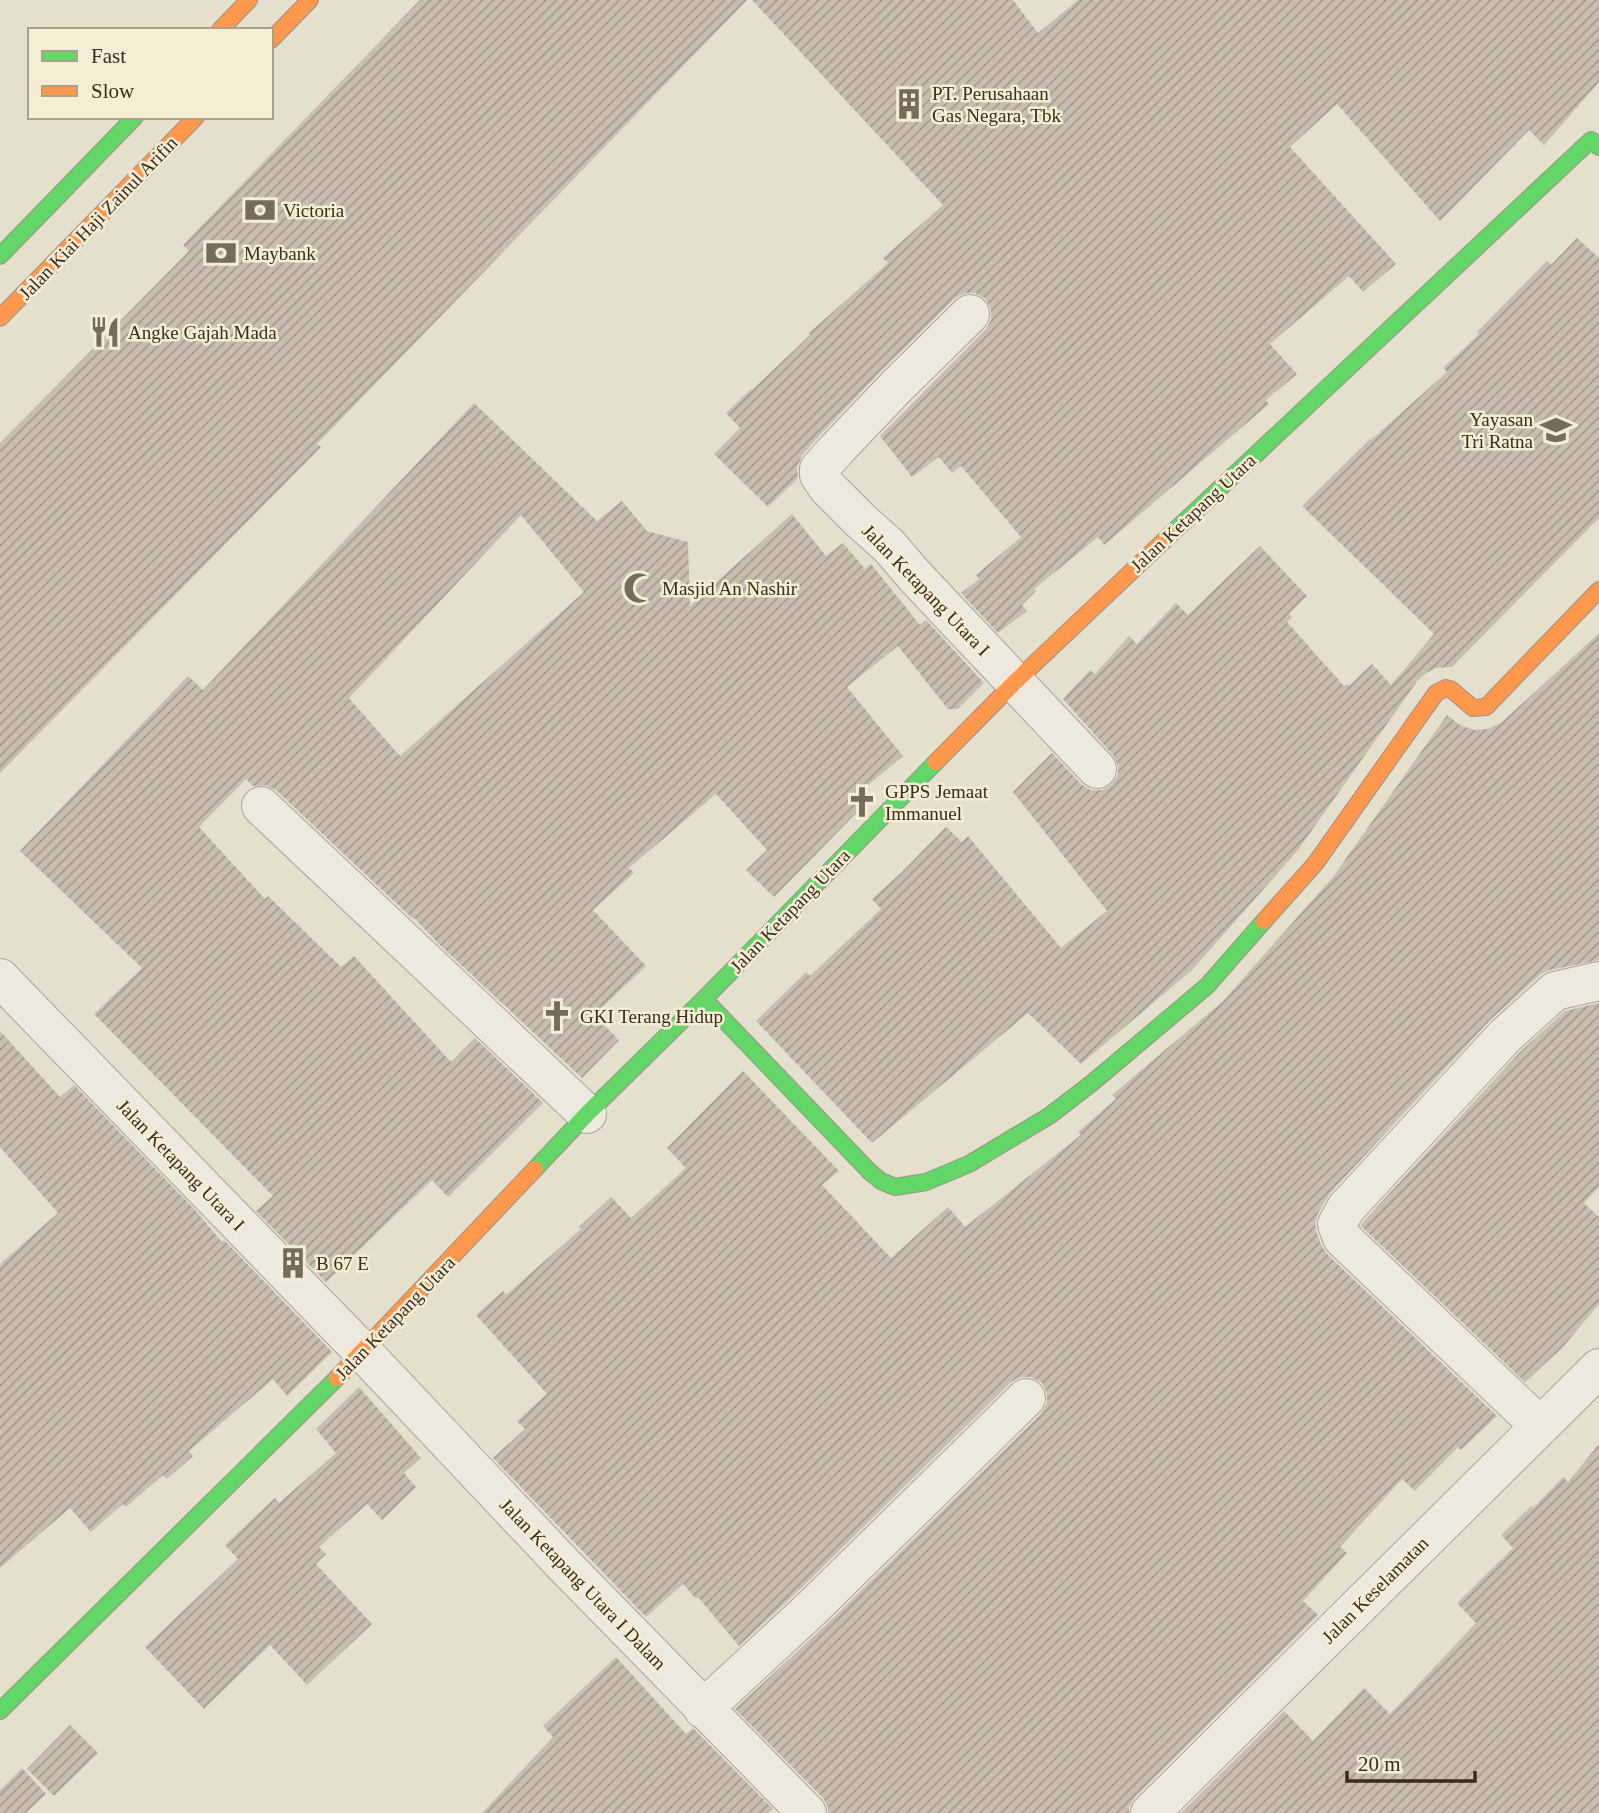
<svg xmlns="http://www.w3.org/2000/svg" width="1599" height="1813" font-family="'Times New Roman',serif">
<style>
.building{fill:url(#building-hatch);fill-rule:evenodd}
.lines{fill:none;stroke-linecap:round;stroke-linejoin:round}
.street-casing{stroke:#aba497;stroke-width:40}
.fast-casing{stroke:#9a9386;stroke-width:18}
.slow-casing{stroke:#9a9386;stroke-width:18}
.street{stroke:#eee9df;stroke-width:38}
.fast{stroke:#63d668;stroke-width:16}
.slow{stroke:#ff974d;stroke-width:16}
.labels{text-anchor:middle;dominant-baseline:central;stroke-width:5;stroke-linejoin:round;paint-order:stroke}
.poi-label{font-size:19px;fill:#3a2c1e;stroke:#f7edd4;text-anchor:start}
.street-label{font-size:19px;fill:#3a2c1e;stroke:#f7edd4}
</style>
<defs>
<pattern id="building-hatch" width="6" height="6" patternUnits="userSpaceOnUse" patternTransform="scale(1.75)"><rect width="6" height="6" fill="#cabdaf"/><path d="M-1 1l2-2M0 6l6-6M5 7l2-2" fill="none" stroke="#a59a8e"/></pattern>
</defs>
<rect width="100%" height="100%" fill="#e5dfce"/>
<path class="building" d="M420 0H747L317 444 321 447 0 773V443L189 251 183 245Z
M752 0H1013L1038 33 1078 0H1599V82L1544 145 1529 130 1440 221 1337 104 1290 147 1396 264 1363 292 1349 276 1270 344 1297 374 1266 400 1269 404 1104 545 1098 537 1034 589 1036 591 1022 605 1027 611 998 633 961 593 979 579 976 575 1021 537 961 466 952 473 939 457 912 477 880 436 986 329 991 320V309L985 298 975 293H965L955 298 880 372 820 435 802 455 797 468 798 478 768 507 714 454 740 428 726 413 751 389 752 390 810 335 809 333 888 263 883 258 943 205Z
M1577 238 1599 258V518L1452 667 1436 668 1426 673 1418 680 1298 850 1192 970 1081 1064 1028 1013 872 1143 756 1021 806 972 810 976 881 909 872 899 901 873 946 827 962 842 968 836 1061 948 1107 911 1013 792 1052 753 1081 784 1090 790H1103L1112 784 1118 775V765L1113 755 1063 699 1090 670 1095 674 1129 636 1137 644 1176 603 1188 615 1260 546 1307 596 1289 614 1292 617 1287 622 1344 686 1347 684 1349 686 1372 664 1391 685 1434 634 1302 506 1370 439 1371 440 1447 372 1443 368 1479 334 1477 332 1547 261 1551 265Z
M474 403 597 521 622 501 647 531 688 542 690 606 792 514 826 556 843 543 865 569 871 564 920 625 926 620 984 683 958 709H948L898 646 847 687 903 756 861 791 868 801 774 897 746 870 767 850 716 794 629 868 634 873 593 910 646 966 594 1015 619 1040 582 1078 439 944 414 918 413 919 276 790 265 785 253 786 246 779 199 827 265 899 268 896 341 967 354 956 451 1062 475 1038 543 1103 448 1197 432 1180 326 1282 256 1211 273 1196 94 1014 142 968 20 851 188 676 203 690ZM521 515 584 592 400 756 349 698Z
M1599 633V960L1550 970 1541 974 1490 1020 1330 1193 1318 1213 1315 1222 1316 1231 1321 1245 1327 1254 1497 1416 1461 1450 1458 1447 1415 1491 1402 1479 1340 1547 1347 1553 1303 1601 1318 1615 1135 1797 1129 1807V1813H828V1807L823 1798 735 1709 827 1624 1041 1414 1047 1403V1393L1042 1383 1031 1377H1020L1011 1382 797 1592 739 1646 698 1597 696 1599 683 1584 646 1617 493 1458 525 1429 517 1421 547 1394 476 1315 503 1291 506 1295 581 1229 579 1227 611 1197 631 1218 686 1168 667 1148 743 1071 839 1171 822 1185 891 1258 948 1207 965 1227 1081 1135 1078 1132 1116 1099 1112 1095 1223 1001 1333 877 1447 715 1460 725 1474 730 1488 729 1501 723Z
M1599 1003V1187L1584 1203 1599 1217V1304L1562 1348 1525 1382 1361 1226 1364 1221 1520 1052 1565 1011Z
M0 1031 60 1097 74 1085 195 1210 222 1242 224 1240 332 1352 287 1396 273 1379 189 1451 193 1456 167 1479 163 1475 126 1507 123 1504 91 1532 70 1508 0 1568V1264L58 1213 0 1147Z
M359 1387 421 1458 404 1473 416 1487 382 1520 367 1504 319 1547 326 1554 316 1564 372 1624 307 1685 270 1645 204 1709 145 1647 238 1559 225 1545 275 1498 279 1503 336 1453 316 1429Z
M1599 1444V1813H1181L1284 1711 1313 1741 1364 1688 1390 1714 1476 1623 1457 1603 1513 1548 1501 1535 1531 1506 1533 1508 1563 1477 1568 1482Z
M616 1657 686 1734 693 1728 773 1809 768 1813H482L553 1737 543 1726Z
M70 1725 98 1753 54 1796 27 1769Z
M22 1768 46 1794 26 1813H0V1790Z"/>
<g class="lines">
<defs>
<path id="street" d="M970 314 895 388 836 450 819 469V475L827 487 860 520 889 546 913 574 941 604 1097 769
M261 806 587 1114
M0 978 363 1352 564 1565 807 1813
M1540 1426 1342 1238 1337 1224 1346 1208 1505 1036 1555 991 1599 981
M703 1709 812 1608 1026 1398
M1150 1813 1599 1368"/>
<path id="fast" d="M0 256 135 117
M1169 536 1591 140 1599 147
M704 999 870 1172 881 1181 895 1187 926 1182 969 1164 1049 1116 1092 1083 1207 986 1264 921
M535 1169 587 1114 708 995 936 762
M0 1711 337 1378"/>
<path id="slow" d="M220 30 249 0
M271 40 310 0
M0 318 196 117
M936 762 1014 683 1169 536
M1264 921 1315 864 1436 693 1446 688 1452 690 1473 708 1486 707 1599 590
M337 1378 535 1169"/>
</defs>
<use href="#street" class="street-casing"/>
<use href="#fast" class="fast-casing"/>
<use href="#slow" class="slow-casing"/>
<use href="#street" class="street"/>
<use href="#fast" class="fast"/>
<use href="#slow" class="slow"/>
</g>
<defs>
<symbol id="building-bare" viewBox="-9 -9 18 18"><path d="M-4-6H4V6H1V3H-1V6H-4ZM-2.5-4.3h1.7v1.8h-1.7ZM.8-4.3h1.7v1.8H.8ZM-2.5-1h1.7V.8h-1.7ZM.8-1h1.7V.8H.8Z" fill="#766b5c" stroke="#f7edd4" stroke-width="2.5" paint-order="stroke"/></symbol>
<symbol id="bank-bare" viewBox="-9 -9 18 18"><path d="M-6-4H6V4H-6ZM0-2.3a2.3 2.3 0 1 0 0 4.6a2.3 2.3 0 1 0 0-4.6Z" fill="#766b5c" stroke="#f7edd4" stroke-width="2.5" paint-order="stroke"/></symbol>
<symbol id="restaurant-bare" viewBox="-9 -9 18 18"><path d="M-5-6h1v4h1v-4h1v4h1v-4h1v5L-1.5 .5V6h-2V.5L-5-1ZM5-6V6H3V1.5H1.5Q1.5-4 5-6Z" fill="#766b5c" stroke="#f7edd4" stroke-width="2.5" paint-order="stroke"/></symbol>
<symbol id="school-bare" viewBox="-9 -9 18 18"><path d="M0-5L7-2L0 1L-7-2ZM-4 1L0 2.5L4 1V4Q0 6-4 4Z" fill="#766b5c" stroke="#f7edd4" stroke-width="2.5" paint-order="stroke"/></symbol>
<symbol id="mosque-bare" viewBox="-9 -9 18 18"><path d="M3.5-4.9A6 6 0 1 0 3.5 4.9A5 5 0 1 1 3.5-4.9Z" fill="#766b5c" stroke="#f7edd4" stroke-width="2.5" paint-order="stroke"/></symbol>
<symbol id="church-bare" viewBox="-9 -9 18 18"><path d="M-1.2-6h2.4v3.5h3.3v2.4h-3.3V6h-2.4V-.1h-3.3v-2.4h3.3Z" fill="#766b5c" stroke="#f7edd4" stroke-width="2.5" paint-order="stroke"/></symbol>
</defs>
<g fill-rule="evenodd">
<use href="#building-bare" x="887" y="82" width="44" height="44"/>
<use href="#bank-bare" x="238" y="188" width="44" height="44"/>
<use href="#bank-bare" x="199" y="231" width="44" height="44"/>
<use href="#restaurant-bare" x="83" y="310" width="44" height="44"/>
<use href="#school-bare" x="1534" y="408" width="44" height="44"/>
<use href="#mosque-bare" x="617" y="566" width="44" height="44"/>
<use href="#church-bare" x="840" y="780" width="44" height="44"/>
<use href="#church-bare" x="535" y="994" width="44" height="44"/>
<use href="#building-bare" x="271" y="1241" width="44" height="44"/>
</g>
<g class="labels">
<g class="poi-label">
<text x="932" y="93">PT. Perusahaan<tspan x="932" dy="22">Gas Negara, Tbk</tspan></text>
<text x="283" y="210">Victoria</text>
<text x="244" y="253">Maybank</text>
<text x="128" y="332">Angke Gajah Mada</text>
<text x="1533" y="419" text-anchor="end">Yayasan<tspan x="1533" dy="22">Tri Ratna</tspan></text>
<text x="662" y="588">Masjid An Nashir</text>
<text x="885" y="791">GPPS Jemaat<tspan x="885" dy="22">Immanuel</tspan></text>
<text x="580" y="1016">GKI Terang Hidup</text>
<text x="316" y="1263">B 67 E</text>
</g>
<g class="street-label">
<text transform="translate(98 218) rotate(-46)">Jalan Kiai Haji Zainul Arifin</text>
<text transform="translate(1193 513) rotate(-43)">Jalan Ketapang Utara</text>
<text transform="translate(926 590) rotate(46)">Jalan Ketapang Utara I</text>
<text transform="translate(790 911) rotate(-46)">Jalan Ketapang Utara</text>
<text transform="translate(181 1165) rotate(46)">Jalan Ketapang Utara I</text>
<text transform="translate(395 1318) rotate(-46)">Jalan Ketapang Utara</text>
<text transform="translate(583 1584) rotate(46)">Jalan Ketapang Utara I Dalam</text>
<text transform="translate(1375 1590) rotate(-45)">Jalan Keselamatan</text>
</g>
</g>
<rect x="28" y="28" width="245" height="91" fill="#f7edd4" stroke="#aba08b" stroke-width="2"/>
<rect x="42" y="51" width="35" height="10" fill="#63d668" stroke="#aba08b" stroke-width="2"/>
<text x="91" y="63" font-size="21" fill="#3a2c1e">Fast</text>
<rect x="42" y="86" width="35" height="10" fill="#ff974d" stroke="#aba08b" stroke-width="2"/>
<text x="91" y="98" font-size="21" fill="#3a2c1e">Slow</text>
<path d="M1347 1771v10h128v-10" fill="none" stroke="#3a2c1e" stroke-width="3.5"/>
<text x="1358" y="1771" font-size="21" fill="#3a2c1e" stroke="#f7edd4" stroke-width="5" paint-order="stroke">20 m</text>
</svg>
